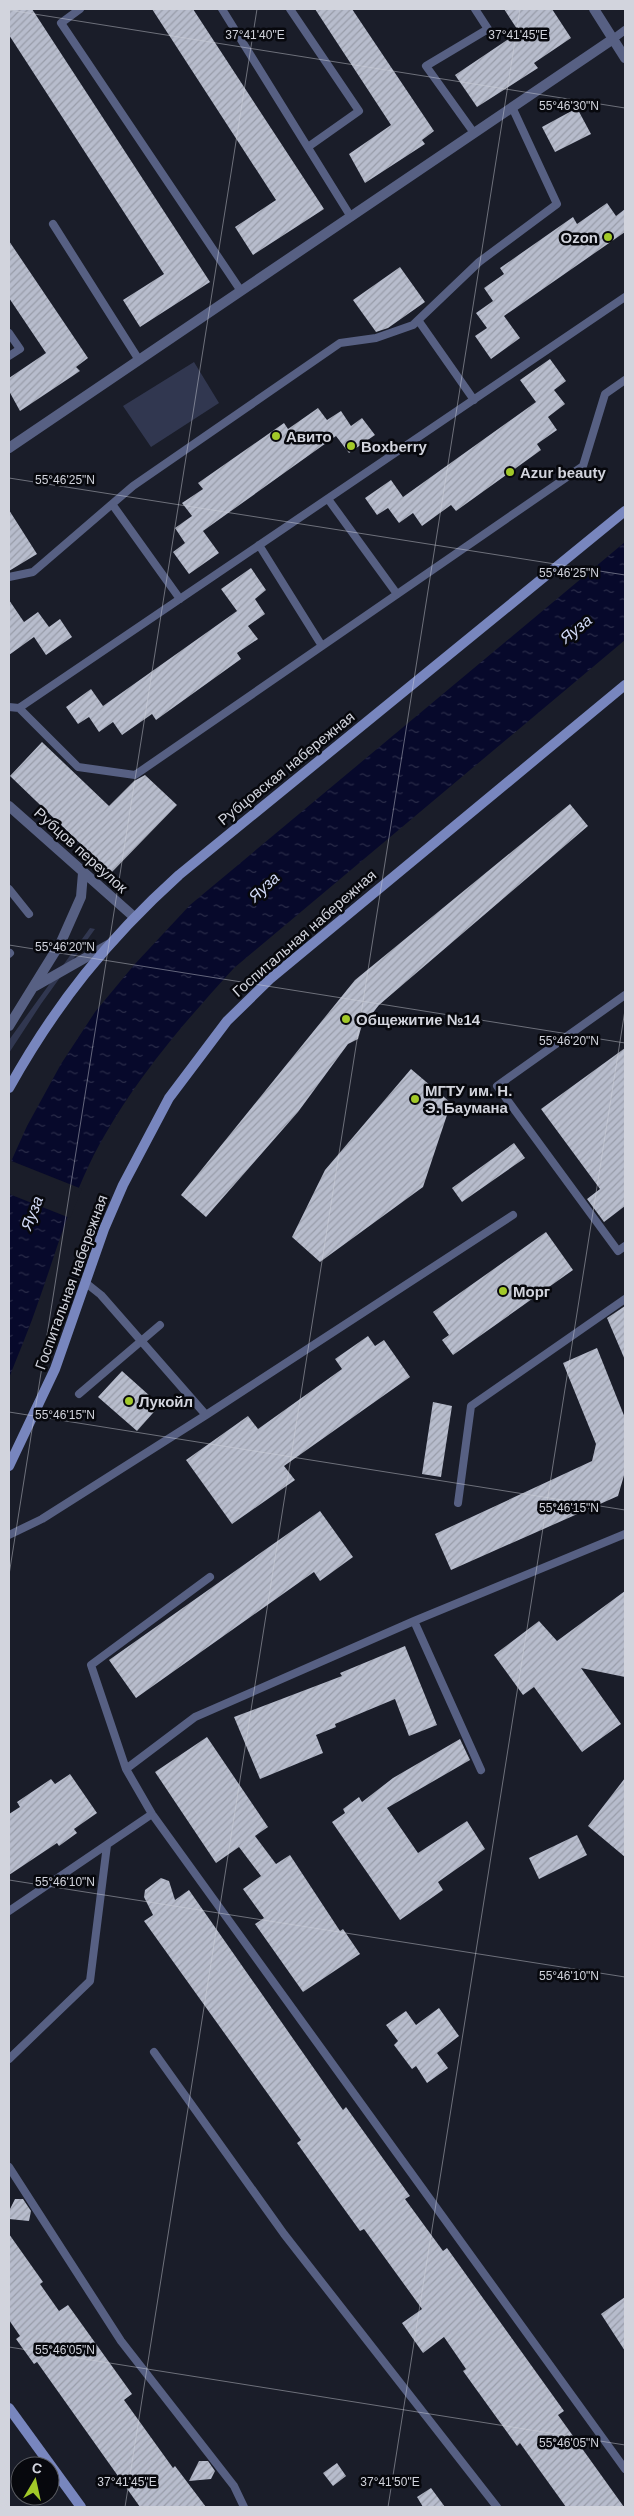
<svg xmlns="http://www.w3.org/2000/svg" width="634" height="2516" font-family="Arial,sans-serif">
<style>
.green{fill:#313750}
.water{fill:url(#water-ripples)}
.pier{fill:#1a1d29}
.building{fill:url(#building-hatch)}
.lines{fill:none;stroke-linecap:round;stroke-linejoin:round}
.service{stroke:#576083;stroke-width:8}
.minor{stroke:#576083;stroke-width:10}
.tertiary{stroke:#576083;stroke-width:10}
.secondary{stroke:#7886be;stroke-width:10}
.ticks{fill:none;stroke:#d2d4dd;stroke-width:1;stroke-opacity:0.45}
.poi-dot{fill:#a2c929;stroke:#07080d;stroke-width:2}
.labels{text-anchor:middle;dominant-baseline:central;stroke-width:5;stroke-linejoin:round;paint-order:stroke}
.poi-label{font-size:15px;font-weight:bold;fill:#d2d4dd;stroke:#07080d;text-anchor:start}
.street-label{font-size:15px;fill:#d2d4dd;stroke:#07080d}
.water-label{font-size:16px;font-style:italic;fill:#d1d9f5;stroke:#07080d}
.ticks-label{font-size:12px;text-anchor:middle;fill:#d2d4dd;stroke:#07080d;stroke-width:5;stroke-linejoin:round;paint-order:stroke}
</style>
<defs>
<pattern id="water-ripples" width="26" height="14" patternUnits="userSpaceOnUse" patternTransform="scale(1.25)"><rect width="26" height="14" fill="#07092b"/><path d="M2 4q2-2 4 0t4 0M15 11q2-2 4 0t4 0" fill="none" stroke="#2a2c49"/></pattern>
<pattern id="building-hatch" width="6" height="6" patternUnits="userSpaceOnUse" patternTransform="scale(1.25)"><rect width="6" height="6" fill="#b7bccc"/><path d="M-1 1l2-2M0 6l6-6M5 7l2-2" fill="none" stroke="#999daa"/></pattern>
</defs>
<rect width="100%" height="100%" fill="#1a1d29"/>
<path class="green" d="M194 362 219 403 151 447 123 406Z
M90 928 95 929 41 1004 9 1053V1040Z"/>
<path class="water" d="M625 542V640L234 968C179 1028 125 1091 89 1165 68 1209 55 1255 39 1300 30 1327 19 1352 9 1378V1166L27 1126 61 1064 95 1012 134 965 190 905Z"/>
<path class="pier" d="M9 1160 82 1189 70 1218 9 1194Z"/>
<path class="building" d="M9 9H32L210 282 140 327 123 300 164 274 9 35Z
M152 9H193L324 209 253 255 235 227 276 200Z
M315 9H352L434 131 422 140 425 144 365 183 349 154 391 125Z
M504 9H552L571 38 534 63 538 68 477 107 455 75 519 32Z
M577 108 591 134 555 152 542 127Z
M607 203 616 216 625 209V232L504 316 520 338 491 359 475 336 487 328 476 313 493 301 484 288 504 274 500 268 573 217 577 224Z
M9 241 88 358 76 367 80 371 20 411 9 391V378L46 353 9 298Z
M400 267 425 302 388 328 376 332 353 300Z
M550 359 566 381 554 390 565 404 548 417 557 430 537 444 541 450 456 511 451 505 422 526 413 513 399 523 388 508 377 515 365 498 391 480 403 497 536 402 520 380Z
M318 408 327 420 341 411 351 426 362 418 375 435 349 453 336 436 203 531 219 553 189 574 173 552 185 543 175 528 192 516 182 503 203 489 198 483 284 423 288 429Z
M9 510 37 554 9 571Z
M251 568 266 590 255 599 265 614 248 626 258 639 237 653 241 659 156 720 152 714 122 735 113 722 99 732 89 717 78 724 66 707 91 689 103 706 237 611 221 589Z
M9 600 24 622 38 612 49 627 60 619 72 637 46 655 34 637 9 655Z
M42 742 109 806 134 781 145 775 177 805 111 873 10 776Z
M570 804 588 826 379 1005 361 1028 358 1039 348 1044 298 1112 206 1217 181 1195 355 980Z
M625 1048V1206L604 1222 587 1199 600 1189 541 1109Z
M411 1069 451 1103 423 1187 320 1262 292 1237 325 1170Z
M514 1143 525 1158 462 1202 452 1188Z
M546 1232 573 1270 453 1355 442 1340 449 1335 433 1312Z
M625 1306V1360L607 1318Z
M368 1336 375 1346 384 1340 410 1377 284 1466 295 1480 232 1524 186 1460 248 1416 258 1429 342 1369 335 1359Z
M597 1348 625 1418V1472L618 1496 451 1570 435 1534 592 1461 596 1444 563 1363Z
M122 1371 160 1405 137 1431 98 1397Z
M433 1402 452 1406 441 1477 422 1474Z
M320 1511 353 1557 320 1581 314 1572 136 1698 109 1660Z
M625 1591V1677L581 1668 621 1724 582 1752 534 1687 523 1695 494 1655 539 1621 557 1641Z
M405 1646 437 1725 409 1736 395 1699 335 1724 336 1727 316 1735 323 1753 260 1779 234 1717 342 1676 340 1673Z
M207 1737 268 1827 255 1836 276 1864 290 1855 340 1931 343 1929 360 1954 303 1992 255 1924 264 1918 243 1889 261 1876 239 1847 216 1863 155 1772Z
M460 1739 470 1760 387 1808 418 1853 467 1821 485 1849 438 1882 443 1890 400 1920 332 1822 345 1813 343 1809 359 1797 362 1802 393 1778Z
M70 1774 97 1813 74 1829 77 1833 59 1846 57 1843 9 1875V1814L20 1807 17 1802 51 1779 55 1784Z
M625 1778V1857L588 1826Z
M577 1835 587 1855 539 1879 529 1858Z
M161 1878 169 1881 175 1900 189 1890 343 2110 346 2107 410 2196 405 2199 443 2251 447 2248 564 2411 558 2415 624 2507H566L520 2443 517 2446 463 2371 466 2369 444 2337 423 2353 402 2323 422 2309 364 2229 360 2231 334 2195 297 2143 301 2140 144 1921 153 1915 144 1897 145 1890Z
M439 2008 459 2036 437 2053 448 2068 427 2083 416 2066 412 2069 394 2045 398 2041 386 2025 406 2011 416 2025Z
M15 2199H23L31 2211 29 2221 9 2219V2211Z
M9 2234 43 2282 40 2284 59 2311 68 2305 132 2394 124 2400 173 2468 175 2466 206 2507H140L37 2362 34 2364 16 2339 20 2336 9 2320Z
M625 2297V2351L601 2314Z
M199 2461H208L215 2471 211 2479 189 2481Z
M337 2463 346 2476 333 2486 323 2473Z
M431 2488 445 2507H423L417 2497Z"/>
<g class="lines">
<path class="service" d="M80 9 61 23 241 291
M222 9 351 217
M290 9 359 111 308 147
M613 39 625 30
M474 133 426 66 488 29 475 9
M53 224 139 360
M418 320 474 400
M9 333 20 349 9 356
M328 499 397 594
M112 504 180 599
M259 545 322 646
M9 577 33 572 133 486 340 343 376 338 413 325 479 262 557 204 512 107
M9 707 19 708 78 767 135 775 583 466 605 394 625 380
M19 708 625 297
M9 889 29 914
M9 954 10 953
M625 995 497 1086 618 1251 625 1246
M86 1283 101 1295 206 1415
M79 1394 160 1325
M458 1503 471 1406 625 1299
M625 1534 414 1621 195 1717 126 1769 152 1814 625 2469
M9 1535 42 1519 206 1415 513 1215
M414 1621 481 1770
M126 1769 91 1665 210 1577
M9 1911 152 1814
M154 2052 284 2234 497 2507
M9 2059 90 1981 107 1845
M9 2167 121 2341 234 2486 244 2507"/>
<path class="minor" d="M594 9 625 58
M9 448 613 39"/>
<path class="tertiary" d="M9 806 133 916
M34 987 108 945
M9 1026 61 942 81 897 83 873"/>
<path class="secondary" d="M9 1088C56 1004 107 940 179 875L625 511
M9 1466 55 1369 104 1229 123 1185 169 1098 227 1021 270 979 625 685
M9 2408 81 2507"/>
</g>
<path class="ticks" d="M9 10 625 108M9 478 625 575M9 945 625 1043M9 1412 625 1510M9 1575 257 9M9 1880 625 1977M9 2347 625 2445M125 2507 520 9M388 2507 625 1010"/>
<g class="poi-dot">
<circle cx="608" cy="237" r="5"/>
<circle cx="276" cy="436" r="5"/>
<circle cx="351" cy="446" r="5"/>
<circle cx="510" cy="472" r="5"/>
<circle cx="346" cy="1019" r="5"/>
<circle cx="415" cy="1099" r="5"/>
<circle cx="503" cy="1291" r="5"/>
<circle cx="129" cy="1401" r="5"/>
</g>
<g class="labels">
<g class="poi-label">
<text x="598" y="237" text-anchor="end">Ozon</text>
<text x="286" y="436">Авито</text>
<text x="361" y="446">Boxberry</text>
<text x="520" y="472">Azur beauty</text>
<text x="356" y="1019">Общежитие №14</text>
<text x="425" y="1090">МГТУ им. Н.<tspan x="425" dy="17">Э. Баумана</tspan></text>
<text x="513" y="1291">Морг</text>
<text x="139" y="1401">Лукойл</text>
</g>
<g class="street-label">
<text transform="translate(286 768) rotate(-39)">Рубцовская набережная</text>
<text transform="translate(81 850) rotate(42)">Рубцов переулок</text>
<text transform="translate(304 933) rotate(-41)">Госпитальная набережная</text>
<text transform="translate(71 1282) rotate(-70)">Госпитальная набережная</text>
</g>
<g class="water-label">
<text transform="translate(576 629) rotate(-39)">Яуза</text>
<text transform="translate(264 887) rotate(-43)">Яуза</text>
<text transform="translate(32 1213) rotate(-69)">Яуза</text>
</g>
</g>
<g class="ticks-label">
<text x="255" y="39">37°41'40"E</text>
<text x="518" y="39">37°41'45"E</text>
<text x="569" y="110">55°46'30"N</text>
<text x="65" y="484">55°46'25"N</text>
<text x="569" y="577">55°46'25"N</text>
<text x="65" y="951">55°46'20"N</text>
<text x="569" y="1045">55°46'20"N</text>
<text x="65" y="1419">55°46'15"N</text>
<text x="569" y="1512">55°46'15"N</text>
<text x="65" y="1886">55°46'10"N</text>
<text x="569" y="1980">55°46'10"N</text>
<text x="65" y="2354">55°46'05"N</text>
<text x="569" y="2447">55°46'05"N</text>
<text x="127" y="2486">37°41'45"E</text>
<text x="390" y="2486">37°41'50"E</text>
</g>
<rect width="634" height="2516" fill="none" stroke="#d2d4dd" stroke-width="20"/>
<g transform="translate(35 2481) rotate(9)"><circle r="24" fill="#07080d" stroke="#585a60"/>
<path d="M0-4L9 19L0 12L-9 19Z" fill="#a2c929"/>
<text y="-8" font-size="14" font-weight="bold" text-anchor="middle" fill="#d2d4dd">С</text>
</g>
</svg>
